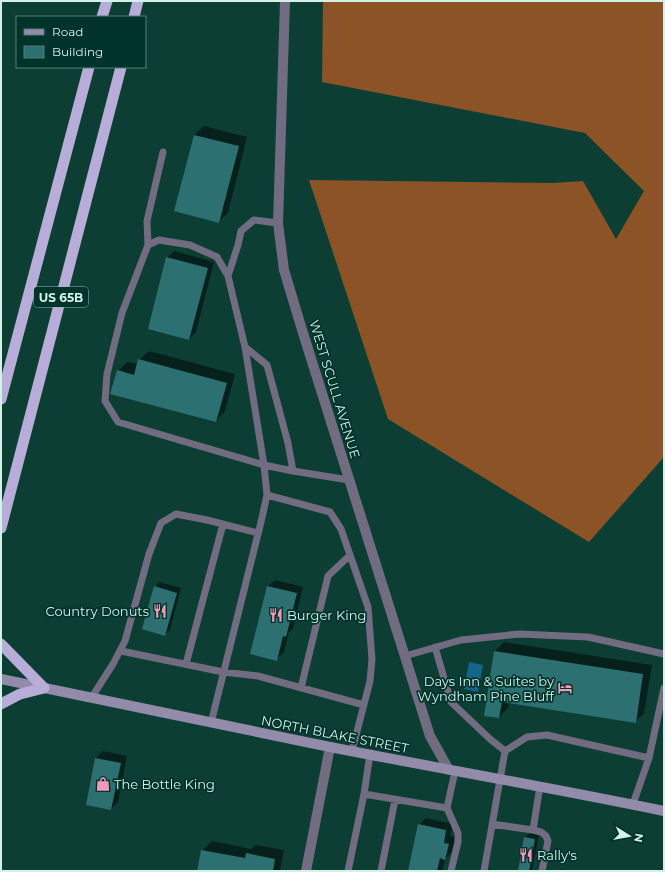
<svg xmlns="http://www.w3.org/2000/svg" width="665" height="872" font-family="Montserrat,sans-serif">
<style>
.forest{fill:#8c5426}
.water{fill:#14648b}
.shadow{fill:#0007}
.building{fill:#2c7071}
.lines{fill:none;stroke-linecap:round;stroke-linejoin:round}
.service{stroke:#716c80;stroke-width:7}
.minor{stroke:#716c80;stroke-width:10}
.secondary{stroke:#938baa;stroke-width:10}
.trunk{stroke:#b8add8;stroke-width:11}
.labels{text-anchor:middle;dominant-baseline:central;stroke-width:3.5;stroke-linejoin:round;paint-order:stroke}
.shield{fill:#00332a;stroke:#94b8b0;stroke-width:1}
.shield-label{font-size:12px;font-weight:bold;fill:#d3f1e9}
.street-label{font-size:13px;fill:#d3f1e9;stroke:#00332a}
.poi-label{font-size:13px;fill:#d3f1e9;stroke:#00332a;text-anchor:start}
</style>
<rect width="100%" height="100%" fill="#0c3e34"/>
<path class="forest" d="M323 1H664V457L589 542 388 419 309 180 553 183 583 181 616 239 644 191 585 133 322 82Z"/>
<path class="water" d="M469 662 483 665 478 692 464 689Z"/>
<path class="shadow" d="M204 126 247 137 228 213 218 222 194 135Z
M174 251 214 262 196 332 189 339 167 258Z
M149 351 235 374 225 411 216 421 118 371 127 362 138 364 139 360Z
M275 580 303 587 293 629 289 632 284 652 277 659 268 586Z
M159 582 181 588 170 630 165 634 155 587Z
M504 642 652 665 644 713 635 722 509 703 508 708 499 717 495 651Z
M103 751 127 756 118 802 111 809 96 758Z
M426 818 453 824 450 836 455 837 452 852 445 859 442 871H409L419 825Z
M530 833 539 835 532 871H519L525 837Z
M212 841 251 849 256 845 284 850 280 871H198L202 851Z"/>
<path class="building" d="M194 135 239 146 219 223 174 211Z
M166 257 208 268 189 340 148 329Z
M138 359 227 383 216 422 110 394 117 370 134 375Z
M154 586 177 593 165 636 142 629Z
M267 586 297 593 286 637 283 636 277 661 250 654Z
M494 651 643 674 636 723 502 702 499 718 484 716Z
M95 758 121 763 111 810 86 805Z
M418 824 446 830 444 843 449 844 445 860 440 858 437 871H408Z
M524 837 535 839 529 871H518Z
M201 850 245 858 246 853 275 859 273 871H197Z"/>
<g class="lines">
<path class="service" d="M148 245 147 221 163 152
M228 276 238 245 241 231 254 220 278 223
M245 347 267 365 288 443 293 471
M267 495 330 512 341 529 368 607 372 659 370 681 352 751
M435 647 451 702 490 739 505 751 484 871
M121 651 223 672 258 676 364 705
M405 656 461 640 519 634 588 637 664 654
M186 664 223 524
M301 688 328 576 350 555
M92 697 113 664 125 641 149 554 161 523 176 514 207 520 258 533
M211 723 261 522 267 495 264 465 245 347 228 276 217 257 190 245 159 240 148 245 122 313 107 374 105 401 118 422 264 465 293 471 349 480
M505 751 527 737 547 735 649 758
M370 754 364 794 447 808
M540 786 533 830 541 832 546 836 548 841 542 871
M633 804 649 758 664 688
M492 824 533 830
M348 871 364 794
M381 871 395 800
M451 871 458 842V833L447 808 455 771"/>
<path class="minor" d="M285 1 278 223 284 270 303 333 430 736 449 770
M306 871 330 747"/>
<path class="secondary" d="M1 679C111 701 220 725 330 747 442 769 553 788 664 811"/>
<path class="trunk" d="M102 17 107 1
M134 17 138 1
M1 399 89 67
M1 528 121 67
M1 644 44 688 20 694 1 704"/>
</g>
<defs>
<symbol id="restaurant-bare" viewBox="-9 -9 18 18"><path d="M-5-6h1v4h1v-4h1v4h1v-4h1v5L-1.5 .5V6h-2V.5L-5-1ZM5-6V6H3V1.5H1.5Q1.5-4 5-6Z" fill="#ef9ab8" stroke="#00332a" stroke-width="2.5" paint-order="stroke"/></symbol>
<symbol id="hotel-bare" viewBox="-9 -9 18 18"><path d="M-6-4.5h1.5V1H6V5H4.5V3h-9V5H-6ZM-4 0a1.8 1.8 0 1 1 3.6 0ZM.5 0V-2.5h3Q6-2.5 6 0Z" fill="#ef9ab8" stroke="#00332a" stroke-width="2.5" paint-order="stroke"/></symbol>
<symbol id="shop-bare" viewBox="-9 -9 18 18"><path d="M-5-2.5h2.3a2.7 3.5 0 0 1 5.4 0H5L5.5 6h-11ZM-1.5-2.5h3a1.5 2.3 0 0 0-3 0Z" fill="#ef9ab8" stroke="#00332a" stroke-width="2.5" paint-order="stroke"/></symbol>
</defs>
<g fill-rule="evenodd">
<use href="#restaurant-bare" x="150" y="601" width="20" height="20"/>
<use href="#restaurant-bare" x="266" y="605" width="20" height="20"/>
<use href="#hotel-bare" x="555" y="678" width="20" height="20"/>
<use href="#shop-bare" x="93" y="774" width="20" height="20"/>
<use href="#restaurant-bare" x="516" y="845" width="20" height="20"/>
</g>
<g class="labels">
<rect class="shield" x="34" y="287" width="54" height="20" rx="3"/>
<g class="shield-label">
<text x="61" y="297">US 65B</text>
</g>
<g class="street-label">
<text transform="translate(335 389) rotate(73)">WEST SCULL AVENUE</text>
<text transform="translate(335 734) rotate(11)">NORTH BLAKE STREET</text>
</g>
<g class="poi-label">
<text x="149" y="611" text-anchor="end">Country Donuts</text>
<text x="287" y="615">Burger King</text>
<text x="554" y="681" text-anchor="end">Days Inn &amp; Suites by<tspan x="554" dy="15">Wyndham Pine Bluff</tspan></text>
<text x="114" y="784">The Bottle King</text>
<text x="537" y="855">Rally's</text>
</g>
</g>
<rect width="665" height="872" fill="none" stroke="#d3f1e9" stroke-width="4"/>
<rect x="16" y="16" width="130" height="52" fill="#00332a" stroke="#547f76"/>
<rect x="24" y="29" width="20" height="6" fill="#938baa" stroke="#547f76"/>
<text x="52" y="36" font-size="12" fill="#d3f1e9">Road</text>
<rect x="24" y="46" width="20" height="12" fill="#2c7071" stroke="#547f76"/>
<text x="52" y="56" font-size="12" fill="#d3f1e9">Building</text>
<g transform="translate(629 836) rotate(101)" stroke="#00332a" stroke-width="3" paint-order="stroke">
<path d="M0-3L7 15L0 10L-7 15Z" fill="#d3f1e9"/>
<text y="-6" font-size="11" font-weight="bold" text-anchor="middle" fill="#d3f1e9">N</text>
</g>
</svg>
